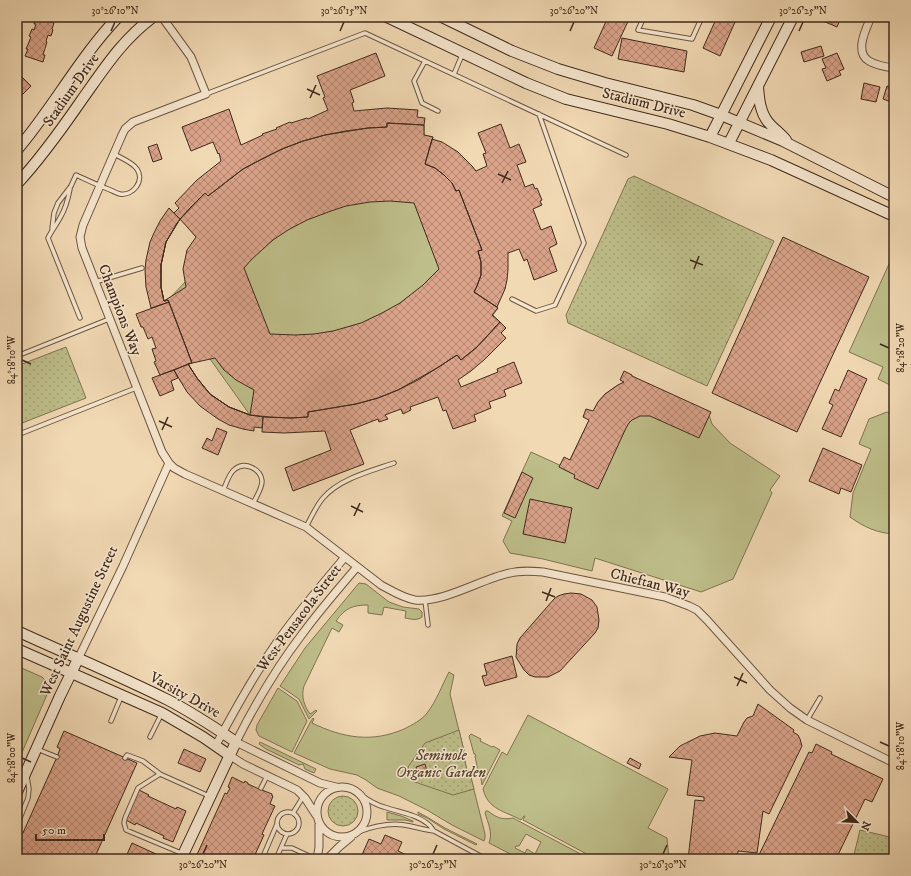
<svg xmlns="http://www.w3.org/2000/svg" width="911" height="876" font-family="'IM FELL DW Pica',serif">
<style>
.grass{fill:#bebe8a;stroke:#7f7452;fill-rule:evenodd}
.park{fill:url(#park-dots);stroke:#7f7452}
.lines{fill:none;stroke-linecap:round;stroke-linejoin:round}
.stream{stroke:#7a7f7a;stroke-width:2.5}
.building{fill:url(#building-cross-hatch);stroke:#402a1b;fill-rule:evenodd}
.lane-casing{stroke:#6c5641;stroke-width:5.5}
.street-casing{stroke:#6c5641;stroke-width:9}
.secondary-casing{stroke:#402a1b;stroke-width:12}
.lane{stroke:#f6e6ce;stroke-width:3.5}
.street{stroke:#f6e6ce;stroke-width:7}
.secondary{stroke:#f6e6ce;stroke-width:10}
.ticks{fill:none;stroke:#402a1b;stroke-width:1.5}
.labels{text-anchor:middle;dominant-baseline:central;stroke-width:3;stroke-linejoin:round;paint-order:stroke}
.street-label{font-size:15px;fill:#402a1b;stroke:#f6e6ce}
.park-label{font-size:15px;font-style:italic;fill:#594831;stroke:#f6e6ce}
.neatline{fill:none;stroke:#402a1b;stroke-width:1.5}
.ticks-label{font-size:10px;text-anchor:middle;fill:#402a1b}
</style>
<defs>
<pattern id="park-dots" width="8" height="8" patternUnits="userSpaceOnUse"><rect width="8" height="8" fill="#bebe8a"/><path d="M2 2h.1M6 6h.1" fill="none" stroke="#a4a376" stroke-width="1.8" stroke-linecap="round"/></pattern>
<pattern id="building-cross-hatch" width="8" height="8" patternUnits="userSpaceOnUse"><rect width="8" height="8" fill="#daa38a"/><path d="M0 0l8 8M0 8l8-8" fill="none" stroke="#b28570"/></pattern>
</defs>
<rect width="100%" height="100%" fill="#f1d9b4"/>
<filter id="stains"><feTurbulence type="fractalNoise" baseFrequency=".005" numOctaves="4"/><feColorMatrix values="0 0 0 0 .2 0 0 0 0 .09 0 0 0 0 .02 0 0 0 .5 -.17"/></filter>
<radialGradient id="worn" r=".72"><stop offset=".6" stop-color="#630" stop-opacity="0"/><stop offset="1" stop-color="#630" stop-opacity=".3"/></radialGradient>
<path class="grass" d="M414 124 424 125V135L433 137 425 164 477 286 474 292 498 308 493 315 500 322 291 418 269 417 250 415 168 300 325 135 368 128Z
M894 253V387L878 379 883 367 849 352Z
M625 382 709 415 712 424 730 443 780 476 770 490 772 493 733 579 701 592 595 558 592 571 543 559 510 553 503 541 512 521 502 516 531 452 566 468 598 402C606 393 614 386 625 382Z
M887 412 894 415V534C877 533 864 527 850 517L853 493 871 449 859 444 869 419Z
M359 583 366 584 389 602 403 607 419 609 422 612V617C417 621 411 619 405 618L406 611 384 607 382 615 368 613V605C353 605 345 608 336 621L343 625 339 632 332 628 304 686C301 696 304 706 310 714L316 710 317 711 309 719 299 699 280 686 305 648Z
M17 666 42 677 49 684V690L17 764Z
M449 672 454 675 450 694 464 751 463 752 467 771 469 770 485 834V838L484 841 452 825 427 810 399 796 377 788 366 780 357 775 330 769 294 753 311 721 313 718 314 719 312 723C343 738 372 743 404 729 412 725 422 720 427 713 436 702 442 685 449 672Z
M278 688 297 701 307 721 292 752 259 736 256 730 257 725Z
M528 715 668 789 648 828 667 838 669 859H596L523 820 525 816H524L521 820C505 811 488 810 483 789L502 752 507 755Z
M471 734 481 739 480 741 492 747 493 746 500 750 482 785 480 772H478L475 756H476L475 754H474L469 736Z
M260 742 316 769 314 773 305 769 303 764 299 765 266 749 259 744Z
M486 811H488C497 818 502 820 513 818L590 859H520L489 843C493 833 488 823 485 813ZM526 834 541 842 535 854 527 849 525 853 515 848 516 846H519Z
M387 812 401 816 413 821V822L405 820H387Z
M418 812 427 817 445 828 477 844 476 845 444 829 427 818 418 814Z"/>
<path class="park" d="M634 176 774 241 707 386 568 323 566 315 628 179Z
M66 347 86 398 17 425V366Z
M459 730 464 751 463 752 467 771 469 770 474 789 453 795 412 781 408 767 425 743Z
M328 811a15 15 0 1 1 30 0a15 15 0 1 1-30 0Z
M860 830 894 838V859H853Z"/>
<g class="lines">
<path class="stream" d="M17 245H18"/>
</g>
<path class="building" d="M36 17 54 23 52 29 53 30 51 36 48 35 46 41 47 42 43 55H45L43 62 25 56 28 49H26L31 37 29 36 32 29 34 30 36 24H34Z
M608 17H630L612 56 594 48Z
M717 17H724L735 22 720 56 703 48Z
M825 17H841L837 27 823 21Z
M622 38 687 51 684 72 618 59Z
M821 46 824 56 804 62 801 52Z
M376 53 385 76 350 90 354 102 352 103 354 111 387 108 418 110 417 117 425 118 424 125 387 123V127L368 128 346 131 325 135 303 141 282 149 262 159 243 169 208 196 205 193 180 219 174 213 179 208 175 203 197 180 221 161 219 153 218 154 213 142 191 151 182 127 229 109 241 145 263 135 262 134 277 129 276 128 290 122 291 123 307 118 308 119 328 110 323 98 325 97 317 76Z
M837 53 844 69 839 71 841 75 827 81 822 69 826 68 822 59Z
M18 73 31 86 17 100V74Z
M864 83 880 87 876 102 861 99Z
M887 86 894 89V103L883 99Z
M387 123 424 125V135L433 137 425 164 435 168 444 175 452 183 456 191 459 190 482 250 478 251 481 262V275L477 286 474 292 498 308 492 315 500 322 477 347 461 360 457 355 437 368 418 380 398 390 378 398 356 404 308 412V417L291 418 269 417 250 415 229 407 210 394 197 378 188 364 192 363 168 300 164 301 161 287V265L166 242 177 223 188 210 205 193 208 196 243 169 262 159 282 149 303 141 325 135 368 128 387 127ZM390 201 414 203 439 269 423 285 400 303 382 313 361 323 333 331 314 334 295 335 270 334 244 268 252 259 273 240 288 230 307 220 331 211 346 206 370 202Z
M501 124 510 148 519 144 526 162 517 165 525 187 533 184 535 189 537 188 542 200 540 201 542 205 533 209 541 230 551 226 557 244 549 248 557 271 534 280 527 259 524 261 519 249 508 253V270L507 280 505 289 497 307 474 292 477 286 481 275V262L478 251 482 250 459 190 456 191 452 183 444 175 435 168 425 164 432 139 442 142 458 152 472 166 476 171 487 166 483 154 486 153 478 133Z
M157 144 162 159 153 162 148 147Z
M169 208 180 219 166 242 161 265V287L164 301 168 300 169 302 151 308 146 287 145 270 146 260 150 242 154 233 160 221Z
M180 219 196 237 187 250 183 269 186 287 164 301 161 287V265L166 242Z
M783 237 869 277 797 432 712 393Z
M169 302 192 363 160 375 154 362 156 361 152 349 156 348 152 337 148 339 143 327H141L136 314Z
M500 322 506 328 501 333 506 338 485 359 471 371 458 380 461 387 498 372 497 369 514 362 522 383 504 390 506 396 489 402 491 408 474 415 476 421 453 429 446 410 443 411 438 397 410 407 411 410 403 414 401 409 385 415 388 419 379 422 378 419 350 430 364 464 293 491 285 468 331 450 325 431 284 433 262 432 263 417 291 418 308 417V412L356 404 378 398 398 390 437 368 457 355 461 360 477 347Z
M215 358 224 370 236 380 254 390 250 415 229 407 210 394 197 378 188 364Z
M188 364 197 378 210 394 229 407 250 415 263 417 262 428 254 427V431L243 429 229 425 218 419 200 406 187 392 178 377 174 370Z
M174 370 178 378 171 381 174 390 160 396 152 378Z
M848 370 867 379 841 437 822 429 833 405 829 403 835 389 839 391Z
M624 371 632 375V376L711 412 699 438 650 416H640L632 420 629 423 626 428 598 489 574 478 575 475 559 467 564 457 570 460 589 420 583 417 586 409 593 411 598 402 605 394 618 385 624 382 620 380Z
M217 428 227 432 218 455 202 448 207 438 212 441Z
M823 448 862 465 851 492 841 488 839 494 809 481Z
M522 472 533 478 515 518 504 513Z
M530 499 572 508 565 543 523 534Z
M571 593 581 594 592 600 597 607 599 620 598 628 595 633 560 671 548 677H535L529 675 524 670 516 657 517 644 520 638 554 599 558 596 564 594Z
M512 656 517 677 485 686 482 676 487 675 484 664Z
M758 704 794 730 793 732 798 735 800 739 802 746 769 814 763 811 757 853 738 851 737 859H688L695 800 704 801V797L687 795 692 760 669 757 680 746 700 736 715 733 737 736 744 722 747 718 753 716Z
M64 731 137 763 94 859H29L17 853V838L19 834 22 835 57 757 60 749 57 747Z
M816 744 832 752 831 754 883 779 872 802 865 799 836 859H757L809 752 812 753Z
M184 749 206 759 200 772 178 763Z
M630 758 641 764 639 769 627 763Z
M425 764 428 775 419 778 416 767Z
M232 777 244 783 245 781 248 783V784L259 789 260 788 263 789 262 790 272 794V796H273L270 804 275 806 262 834 264 835 253 859H195L225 793 227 794 230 788 228 787Z
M139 790 149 795 148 796 176 809 177 807 186 811 173 842 163 838 164 836 136 823 135 825 126 820Z
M385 835 402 842 398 851 415 859H365L361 857 369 839 381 844Z
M132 843 156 854 154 859H125Z"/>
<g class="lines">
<defs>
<path id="lane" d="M644 17 638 30 692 39 702 17
M425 61 414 81 422 103 438 111
M454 74 462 55
M206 94 365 33 626 155
M70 189C68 199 66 208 61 216 57 224 52 230 48 238L80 318
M52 229 54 213 58 203 71 186 76 175C87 180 97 185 108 189 111 190 116 193 120 194 133 196 145 181 137 169 132 162 121 158 114 154
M95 282 142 268
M512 299 536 311 555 305 584 243 539 114
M17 356 109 319
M17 435 136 388
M223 491C226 484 229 473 235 469 245 461 261 469 262 481 262 489 256 497 253 504
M306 527C311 518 316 506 323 498 339 479 371 471 394 463
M425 600 428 625
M807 720 820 698
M111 721 121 697
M150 737 161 715
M37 749 57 757
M125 758 127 755 143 761 160 774 209 796
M160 774 138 788 125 818 124 823 126 830 181 853
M261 788 267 776
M361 795C368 800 376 805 384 807 398 812 416 814 428 824 431 826 432 829 434 831
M277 823a11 11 0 1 1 22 0a11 11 0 1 1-22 0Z
M293 813 303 797
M17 820 20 818 28 798 29 789 27 777
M358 832C374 826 393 822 410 826 418 828 426 830 434 831L486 859
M281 848H292L309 856
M262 859 277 824
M276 859 287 834"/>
<path id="street" d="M162 17 191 57 206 94 133 122 125 129 122 135 83 225 80 237 82 248 162 452 169 463 174 468 185 474 306 527 381 585C392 591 403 598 415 600 444 603 481 579 510 573 521 570 532 571 543 572L665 597 689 606 697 610 707 620 770 690 790 708 807 720 894 763
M871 17C866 29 854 52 869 61 877 66 886 67 894 68
M78 659 123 566 169 463
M216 745C234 711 253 677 275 645 296 614 321 586 345 557
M229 755 243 764 297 790 305 798 316 815
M317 812a25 25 0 1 1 50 0a25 25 0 1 1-50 0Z
M336 787 320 783 236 742C255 704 277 667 303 633 320 610 339 588 357 567
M317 859 319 847V824
M327 859 339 847 351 837"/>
<path id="secondary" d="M387 17 526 83 566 99 668 124 710 137 771 160 894 216
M442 17 512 51 558 69 605 83 693 105 721 115 783 141 894 197
M758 87C759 99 760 112 768 122 773 128 781 134 786 140
M710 137 771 17
M729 143 793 17
M17 150C53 108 79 58 118 17
M17 184C41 158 61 130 81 101 104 69 121 41 153 17
M17 631C67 654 118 675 168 700 191 712 214 727 236 742L181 859
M17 649 162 713 203 737 229 755
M17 792 60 696 78 659"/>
</defs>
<use href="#lane" class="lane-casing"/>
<use href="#street" class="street-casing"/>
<use href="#secondary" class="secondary-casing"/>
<use href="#lane" class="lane"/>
<use href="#street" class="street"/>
<use href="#secondary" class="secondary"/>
</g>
<path class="ticks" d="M111 31 115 22M340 31 344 22M570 31 574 22M799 31 803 22M307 89 320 95M310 98 316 85M498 174 511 180M502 183 508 171M690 260 703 265M694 269 699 256M880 344 889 348M22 360 31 364M159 421 172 427M162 430 168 417M351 506 363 512M354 516 360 503M542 592 555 597M546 601 551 588M734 677 747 683M737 686 743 673M880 742 889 746M22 758 31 762M203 854 207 845M433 854 437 845M663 854 667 845"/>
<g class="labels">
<g class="street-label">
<text transform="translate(71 90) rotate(-55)">Stadium Drive</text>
<text transform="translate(644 103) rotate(14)">Stadium Drive</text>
<text transform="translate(120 310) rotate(69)">Champions Way</text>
<text transform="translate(650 583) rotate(14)">Chieftan Way</text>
<text transform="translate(299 618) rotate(-53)">West Pensacola Street</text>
<text transform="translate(79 621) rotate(-65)">West Saint Augustine Street</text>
<text transform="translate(185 695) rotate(29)">Varsity Drive</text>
</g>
<g class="park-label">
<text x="441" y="755">Seminole<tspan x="441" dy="17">Organic Garden</tspan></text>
</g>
</g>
<rect width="911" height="876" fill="none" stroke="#f1d9b4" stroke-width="44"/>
<g transform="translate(857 822) rotate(114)" stroke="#f6e6ce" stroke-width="3" paint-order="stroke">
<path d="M0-3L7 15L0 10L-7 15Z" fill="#402a1b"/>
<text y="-6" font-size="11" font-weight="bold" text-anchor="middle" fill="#402a1b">N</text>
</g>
<path d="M36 834v6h68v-6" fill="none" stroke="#402a1b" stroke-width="2"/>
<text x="42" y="834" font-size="12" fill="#402a1b" stroke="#f6e6ce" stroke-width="3" paint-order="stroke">50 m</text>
<rect x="22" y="22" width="867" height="832" class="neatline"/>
<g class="ticks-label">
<text x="115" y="14">30°26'10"N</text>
<text x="344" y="14">30°26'15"N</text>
<text x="574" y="14">30°26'20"N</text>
<text x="803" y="14">30°26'25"N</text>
<text transform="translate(900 348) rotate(-90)" y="4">84°18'20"W</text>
<text transform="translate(11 360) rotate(-90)" y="4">84°18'10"W</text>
<text transform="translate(900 746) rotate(-90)" y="4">84°18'10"W</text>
<text transform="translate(11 758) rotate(-90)" y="4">84°18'00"W</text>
<text x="203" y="868">30°26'20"N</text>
<text x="433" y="868">30°26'25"N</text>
<text x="663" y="868">30°26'30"N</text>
</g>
<rect width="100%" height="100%" filter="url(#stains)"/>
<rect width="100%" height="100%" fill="url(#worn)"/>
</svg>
